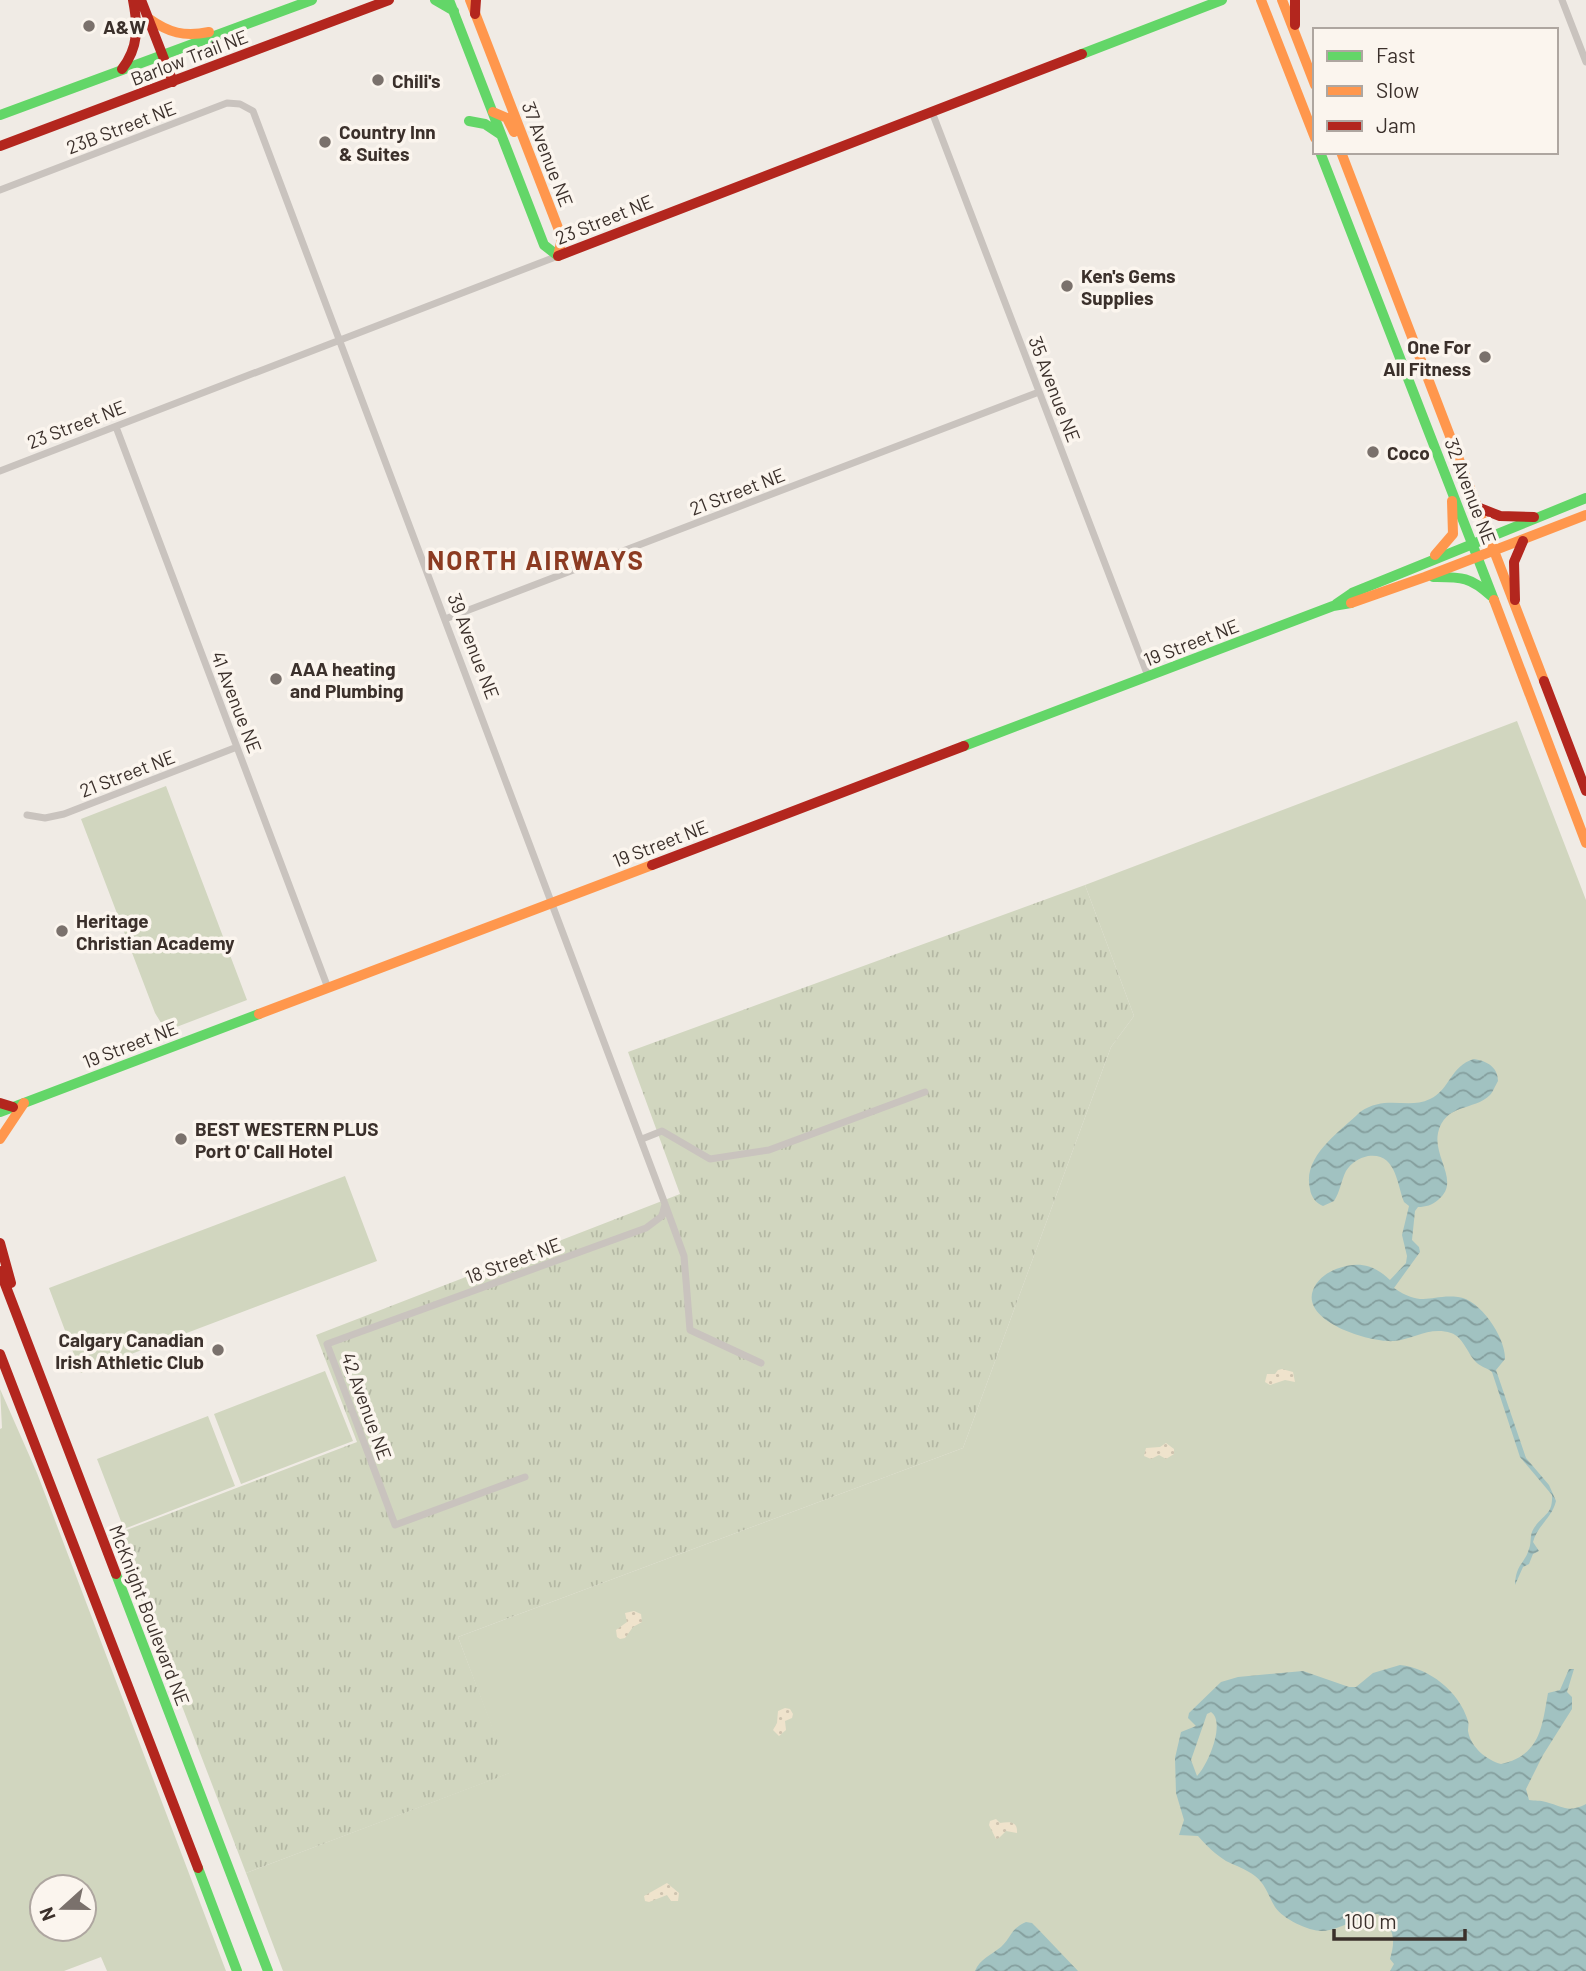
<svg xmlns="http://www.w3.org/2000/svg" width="1586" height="1971" font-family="Barlow,sans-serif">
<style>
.green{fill:#d1d6bf;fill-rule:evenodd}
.sand{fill:url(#sand-dots)}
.park{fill:url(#park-tufts)}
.water{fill:url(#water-waves);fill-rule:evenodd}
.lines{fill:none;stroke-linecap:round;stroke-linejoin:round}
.street{stroke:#c9c3be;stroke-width:7}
.fast{stroke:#63d668;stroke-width:10}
.slow{stroke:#ff974d;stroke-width:10}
.jam{stroke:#b3261e;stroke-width:10}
.poi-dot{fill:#7a716c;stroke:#fbf5ee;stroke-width:2.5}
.labels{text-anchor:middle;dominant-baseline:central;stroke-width:7;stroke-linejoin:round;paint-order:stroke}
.poi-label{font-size:19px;font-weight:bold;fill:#3b302b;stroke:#fbf5ee;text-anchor:start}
.street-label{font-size:19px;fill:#3b302b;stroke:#fbf5ee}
.district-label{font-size:26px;font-weight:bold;letter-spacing:2px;fill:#8c3b22;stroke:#fbf5ee}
</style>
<defs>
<pattern id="sand-dots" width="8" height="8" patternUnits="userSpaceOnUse" patternTransform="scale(1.75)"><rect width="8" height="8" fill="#efe3cc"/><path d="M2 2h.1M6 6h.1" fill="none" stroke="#cec3af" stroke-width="1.8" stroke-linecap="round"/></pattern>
<pattern id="park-tufts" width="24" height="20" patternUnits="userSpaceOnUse" patternTransform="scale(1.75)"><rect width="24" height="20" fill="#d1d6bf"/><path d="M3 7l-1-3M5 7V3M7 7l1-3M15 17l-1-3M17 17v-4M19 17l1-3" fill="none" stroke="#b4b8a4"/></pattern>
<pattern id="water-waves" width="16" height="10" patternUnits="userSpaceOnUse" patternTransform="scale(1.75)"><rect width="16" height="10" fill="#a1c2c1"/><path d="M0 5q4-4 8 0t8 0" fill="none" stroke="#849e9d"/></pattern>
</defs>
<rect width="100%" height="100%" fill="#f0ebe5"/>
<path class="green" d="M1517 721 1586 900V1971H283L246 1873 509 1773 458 1637 963 1448 1111 1047 1134 1016 1085 885Z
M166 786 247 1000 166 1031 155 1013 81 819Z
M345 1176 377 1261 81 1373 49 1288Z
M325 1371 353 1441 241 1484 214 1414Z
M0 1389 37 1473 226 1971H107L101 1957 64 1971H0V1429L2 1428ZM42 1887H84V1929H42Z
M208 1416 235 1486 124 1529 97 1459Z"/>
<path class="sand" d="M1282 1369 1293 1372 1295 1382 1285 1380 1270 1385 1265 1382 1267 1374H1275L1278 1370Z
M1166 1443 1174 1449V1454L1166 1459 1159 1455 1151 1459 1144 1456 1146 1448 1160 1447Z
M634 1611 641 1614 642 1622 633 1627 625 1638 620 1639 617 1637 616 1630 627 1622 625 1613Z
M785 1708 790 1709 793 1714 792 1718 785 1721 786 1730 779 1736 773 1730 777 1723 778 1711Z
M996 1819 1000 1823C1008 1822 1018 1820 1017 1833L1006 1831 999 1838 996 1839 989 1825 990 1821Z
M667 1883 679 1893 678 1901H671L667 1895 649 1902 645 1901 644 1896Z"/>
<path class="park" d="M1085 885 1134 1016 1111 1047 963 1448 458 1637 510 1773 246 1873 116 1534 357 1442 316 1335 680 1194 628 1052Z"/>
<path class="water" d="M1474 1059C1487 1061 1498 1067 1498 1081 1495 1086 1493 1092 1490 1095 1474 1111 1445 1103 1438 1133 1433 1158 1461 1182 1438 1200 1432 1205 1426 1207 1418 1207L1415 1211 1412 1240 1419 1247 1420 1252 1394 1288C1423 1308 1430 1294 1458 1297 1480 1299 1506 1338 1505 1359L1496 1370 1526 1458 1549 1485 1556 1501C1552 1518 1537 1526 1533 1542L1539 1551 1533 1554 1529 1564 1523 1567 1515 1585C1516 1564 1524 1565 1529 1549 1532 1541 1529 1536 1534 1528 1543 1514 1553 1515 1552 1495L1520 1457 1492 1372C1486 1367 1480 1367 1475 1361 1467 1352 1463 1337 1451 1333 1430 1326 1414 1339 1394 1341 1371 1343 1301 1322 1313 1290 1317 1280 1326 1273 1336 1269 1358 1261 1373 1264 1390 1280L1406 1263 1407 1256 1402 1235 1409 1206 1404 1202C1397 1184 1396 1152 1368 1156 1359 1158 1351 1163 1346 1171 1341 1181 1340 1192 1334 1201L1323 1206C1316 1203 1311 1197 1310 1189 1302 1156 1340 1132 1360 1112 1387 1094 1407 1110 1430 1099 1450 1090 1450 1066 1474 1059Z
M1400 1665C1429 1668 1459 1691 1468 1721 1469 1724 1468 1728 1468 1731 1471 1748 1487 1760 1501 1764 1541 1755 1542 1726 1548 1693L1560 1690 1569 1669H1574L1567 1692 1572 1697V1709L1543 1755 1526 1789 1529 1800C1535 1801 1540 1800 1546 1802 1564 1807 1568 1813 1586 1804V1971H1390L1394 1964 1390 1959C1396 1939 1394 1928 1378 1914 1359 1915 1342 1930 1322 1931 1308 1931 1283 1919 1275 1907 1268 1895 1266 1885 1255 1876 1246 1869 1236 1866 1226 1861 1215 1854 1207 1846 1198 1836L1179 1835 1184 1820 1176 1793 1175 1758 1181 1732 1196 1726 1188 1718 1189 1713 1221 1682 1238 1677 1303 1671 1349 1687H1356L1373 1673ZM1211 1712C1226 1722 1208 1765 1197 1776L1191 1760 1207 1714Z
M1026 1922 1032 1923 1037 1928 1078 1971H975C980 1959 991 1955 1001 1947 1012 1937 1010 1929 1026 1922Z"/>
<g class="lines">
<path class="street" d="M1562 0 1586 62
M932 112 1148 676
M0 190 227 103 240 104 253 111 665 1204 662 1216 646 1228 327 1344 395 1525 525 1477
M116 427 328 988
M0 471 558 256
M445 619 1039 392
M27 815 45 818 64 814 237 747
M642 1139 662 1131 710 1159 769 1150 925 1092
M665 1204 684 1256 690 1330 761 1363"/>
<path class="fast" d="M435 0 454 11
M449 0 544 245 558 256
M1082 54 1222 0
M0 115 312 0
M469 121 485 124 500 134
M1320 152 1494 600
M1433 577C1460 577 1470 576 1491 596
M1336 604 1352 593 1586 498
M964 746 1333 606 1351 603
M0 1112 259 1014
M116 1574 268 1971
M198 1868 237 1971"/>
<path class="slow" d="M470 0 562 238 558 256
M1261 0 1315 138
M1282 0 1315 85
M148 18C169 33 184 37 209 32
M493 112 507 118 514 132
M1341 152 1544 681
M1435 555 1453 534 1452 501
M1494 600 1586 843
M1351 603 1425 577 1586 515
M259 1014 652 865
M0 1139 24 1103"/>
<path class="jam" d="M141 0 173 82
M1295 0V25
M475 14 476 0
M122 69C139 47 138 26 133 0
M0 146 389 0
M558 256 1082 54
M1477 507 1500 516 1534 517
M1515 600 1514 562 1523 541
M1544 681 1586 791
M652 865 964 746
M0 1103 13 1107
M0 1243 11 1283
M0 1271 116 1574
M0 1354 198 1868"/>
</g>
<g class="poi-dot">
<circle cx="89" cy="26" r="7"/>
<circle cx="378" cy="80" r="7"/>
<circle cx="325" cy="142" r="7"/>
<circle cx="1067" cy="286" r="7"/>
<circle cx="1485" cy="357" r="7"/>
<circle cx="1373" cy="452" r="7"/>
<circle cx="276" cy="679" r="7"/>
<circle cx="62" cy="931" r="7"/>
<circle cx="181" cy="1139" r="7"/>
<circle cx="218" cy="1350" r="7"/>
</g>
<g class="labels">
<g class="poi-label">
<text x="103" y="26">A&amp;W</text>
<text x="392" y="80">Chili's</text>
<text x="339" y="131">Country Inn<tspan x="339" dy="22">&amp; Suites</tspan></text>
<text x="1081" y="275">Ken's Gems<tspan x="1081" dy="22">Supplies</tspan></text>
<text x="1471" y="346" text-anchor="end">One For<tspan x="1471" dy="22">All Fitness</tspan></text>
<text x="1387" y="452">Coco</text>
<text x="290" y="668">AAA heating<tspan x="290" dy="22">and Plumbing</tspan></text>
<text x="76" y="920">Heritage<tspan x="76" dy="22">Christian Academy</tspan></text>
<text x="195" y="1128">BEST WESTERN PLUS<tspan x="195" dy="22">Port O' Call Hotel</tspan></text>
<text x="204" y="1339" text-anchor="end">Calgary Canadian<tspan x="204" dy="22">Irish Athletic Club</tspan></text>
</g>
<g class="street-label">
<text transform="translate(189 57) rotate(-21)">Barlow Trail NE</text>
<text transform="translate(121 127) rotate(-21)">23B Street NE</text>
<text transform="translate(548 154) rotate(69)">37 Avenue NE</text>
<text transform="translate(604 219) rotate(-22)">23 Street NE</text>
<text transform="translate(1055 389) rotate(69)">35 Avenue NE</text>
<text transform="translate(76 424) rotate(-21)">23 Street NE</text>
<text transform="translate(737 491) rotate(-21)">21 Street NE</text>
<text transform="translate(1471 491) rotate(69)">32 Avenue NE</text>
<text transform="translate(1191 642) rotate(-21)">19 Street NE</text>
<text transform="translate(474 646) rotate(69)">39 Avenue NE</text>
<text transform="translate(237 702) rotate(69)">41 Avenue NE</text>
<text transform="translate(127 773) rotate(-21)">21 Street NE</text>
<text transform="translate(660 843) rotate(-21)">19 Street NE</text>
<text transform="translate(130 1044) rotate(-21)">19 Street NE</text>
<text transform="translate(513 1260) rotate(-20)">18 Street NE</text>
<text transform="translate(367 1406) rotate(70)">42 Avenue NE</text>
<text transform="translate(150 1615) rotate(69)">McKnight Boulevard NE</text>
</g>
<g class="district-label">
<text x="536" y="559">NORTH AIRWAYS</text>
</g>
</g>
<rect x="1313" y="28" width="245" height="126" fill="#fbf5ee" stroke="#aea6a0" stroke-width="2"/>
<rect x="1327" y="51" width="35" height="10" fill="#63d668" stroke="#aea6a0" stroke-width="2"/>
<text x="1376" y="63" font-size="21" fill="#3b302b">Fast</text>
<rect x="1327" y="86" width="35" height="10" fill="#ff974d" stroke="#aea6a0" stroke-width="2"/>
<text x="1376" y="98" font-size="21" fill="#3b302b">Slow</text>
<rect x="1327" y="121" width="35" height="10" fill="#b3261e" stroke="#aea6a0" stroke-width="2"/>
<text x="1376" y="133" font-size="21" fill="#3b302b">Jam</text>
<g transform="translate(63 1908) rotate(249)"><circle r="33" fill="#fbf5ee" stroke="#aea6a0" stroke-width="2"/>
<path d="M0-5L12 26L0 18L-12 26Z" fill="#7a716c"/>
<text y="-10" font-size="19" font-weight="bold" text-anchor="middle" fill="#3b302b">N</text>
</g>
<path d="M1334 1929v10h131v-10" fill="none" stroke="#3b302b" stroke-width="3.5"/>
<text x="1344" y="1929" font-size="21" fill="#3b302b" stroke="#fbf5ee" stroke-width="5" paint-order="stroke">100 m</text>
</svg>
